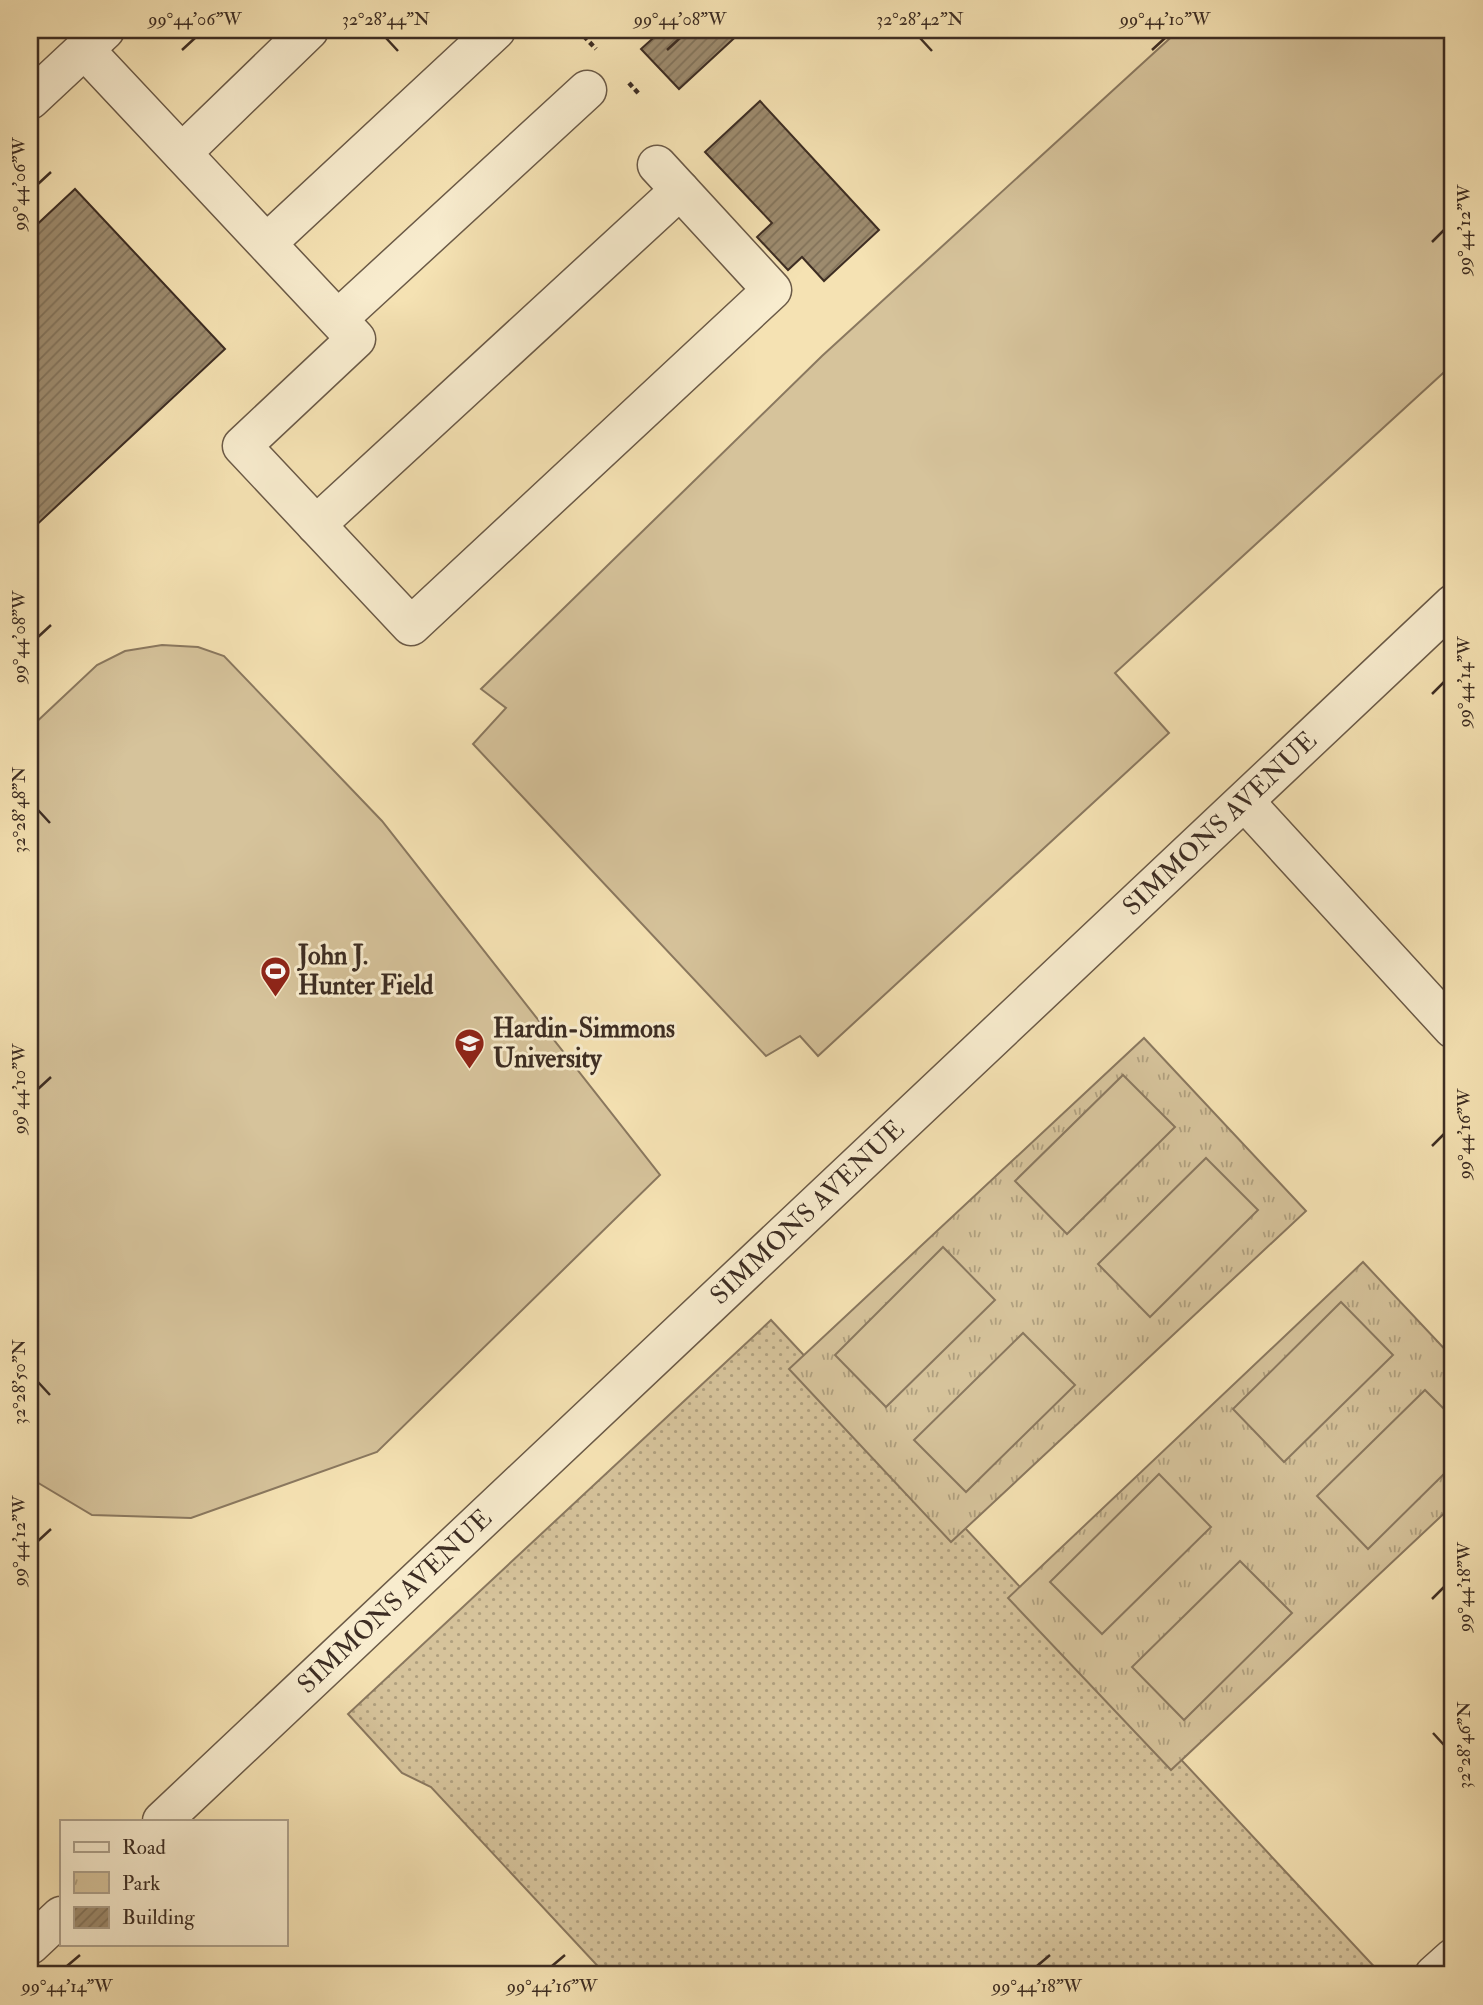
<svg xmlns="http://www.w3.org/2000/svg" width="1483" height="2005" font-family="'IM FELL Double Pica',serif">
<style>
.grass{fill:url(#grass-dots);stroke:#8a785f;stroke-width:2}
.park{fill:url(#park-tufts);stroke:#8a785f;stroke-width:2}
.pitch{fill:#d6c39b;stroke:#8a785f;stroke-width:2}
.building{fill:url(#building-hatch);stroke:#3d2d23;stroke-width:2}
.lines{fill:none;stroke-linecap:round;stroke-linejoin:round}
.minor-casing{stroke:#6b5a47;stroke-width:41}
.path{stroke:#3d2d23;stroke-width:4.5;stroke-dasharray:5 3.5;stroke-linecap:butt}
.minor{stroke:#f8ecce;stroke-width:38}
.ticks{fill:none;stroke:#3d2d23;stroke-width:2.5}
.labels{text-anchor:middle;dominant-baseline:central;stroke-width:6;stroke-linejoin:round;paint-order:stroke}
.street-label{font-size:26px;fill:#3d2d23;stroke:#f8ecce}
.poi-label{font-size:26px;font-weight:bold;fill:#3d2d23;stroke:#f8ecce;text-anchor:start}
.neatline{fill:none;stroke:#3d2d23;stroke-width:2.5}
.ticks-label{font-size:18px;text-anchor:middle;fill:#3d2d23}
</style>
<defs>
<pattern id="grass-dots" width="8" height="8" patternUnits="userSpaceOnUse" patternTransform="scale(1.75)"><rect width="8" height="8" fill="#d6c39b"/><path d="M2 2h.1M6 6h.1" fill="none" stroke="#af9f7e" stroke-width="1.8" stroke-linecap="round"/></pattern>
<pattern id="park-tufts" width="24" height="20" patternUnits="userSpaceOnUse" patternTransform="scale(1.75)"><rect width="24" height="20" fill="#d6c39b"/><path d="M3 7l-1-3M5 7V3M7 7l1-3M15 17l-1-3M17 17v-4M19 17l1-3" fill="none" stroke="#af9f7e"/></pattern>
<pattern id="building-hatch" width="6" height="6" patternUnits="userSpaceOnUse" patternTransform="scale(1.75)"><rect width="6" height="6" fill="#9d8b6e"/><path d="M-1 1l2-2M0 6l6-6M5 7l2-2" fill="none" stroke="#81725a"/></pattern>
</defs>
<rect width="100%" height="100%" fill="#f5e2b3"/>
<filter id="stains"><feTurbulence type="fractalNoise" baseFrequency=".00286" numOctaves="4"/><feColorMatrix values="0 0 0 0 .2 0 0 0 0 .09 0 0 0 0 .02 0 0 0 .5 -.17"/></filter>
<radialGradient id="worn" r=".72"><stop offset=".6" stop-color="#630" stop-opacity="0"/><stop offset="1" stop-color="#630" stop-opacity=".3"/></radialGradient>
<path class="grass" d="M771 1320 1382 1975H606L431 1787 402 1773 348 1714Z"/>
<path class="park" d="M1144 1038 1306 1211 951 1542 789 1369Z
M1363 1262 1453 1358V1505L1171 1770 1008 1598Z"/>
<path class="pitch" d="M1179 30H1453V364L1115 673 1169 733 818 1056 800 1036 766 1056 473 744 506 708 481 689 822 356Z
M162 645 198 647 224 656 382 821 660 1175 377 1452 191 1518 92 1515 30 1478V728L97 665 125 651Z
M1123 1075 1175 1127 1067 1234 1015 1181Z
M1206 1158 1258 1210 1150 1317 1098 1264Z
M943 1247 995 1300 886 1407 835 1355Z
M1341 1302 1393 1355 1284 1462 1233 1409Z
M1023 1333 1075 1385 966 1492 914 1440Z
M1425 1390 1453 1418V1465L1368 1549 1317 1496Z
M1159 1474 1211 1527 1102 1634 1050 1582Z
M1240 1561 1292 1613 1184 1720 1132 1667Z"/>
<path class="building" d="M662 30H743L679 89 641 49Z
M760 101 879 230 824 281 802 257 788 270 757 237 772 223 705 152Z
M75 189 225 349 30 531V231Z"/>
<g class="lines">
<defs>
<g id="minor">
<path d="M84 49 356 339 242 446 411 626 772 290 657 165"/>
<path d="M30 100 105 30"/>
<path d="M182 153 309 30"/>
<path d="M267 243 496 30"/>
<path d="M338 319 587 90"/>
<path d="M316 525 680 190"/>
<path d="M1245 802 1453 1029"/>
<path id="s1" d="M162 1821 1453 604"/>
<path d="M30 1945 61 1916"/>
<path d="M1434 1975 1453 1958"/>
</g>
</defs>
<use href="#minor" class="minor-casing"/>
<path class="path" d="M578 30 596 49
M629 83 640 95"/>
<use href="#minor" class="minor"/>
</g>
<path class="ticks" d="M386 38 398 51M920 38 932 51M182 50 195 38M667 50 680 38M1152 50 1165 38M38 184 51 172M1432 242 1444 230M38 637 51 625M1432 694 1444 682M38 810 50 823M38 1089 51 1077M1432 1146 1444 1134M38 1382 50 1395M38 1541 51 1529M1432 1599 1444 1587M1433 1733 1444 1745M67 1966 80 1955M552 1966 565 1955M1037 1966 1050 1955"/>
<defs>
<symbol id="stadium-pin" viewBox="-11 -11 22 30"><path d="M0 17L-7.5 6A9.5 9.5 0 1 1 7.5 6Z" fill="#8f2418" stroke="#f8ecce"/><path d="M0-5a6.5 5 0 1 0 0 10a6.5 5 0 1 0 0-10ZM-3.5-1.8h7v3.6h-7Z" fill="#fff"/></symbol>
<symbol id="university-pin" viewBox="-11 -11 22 30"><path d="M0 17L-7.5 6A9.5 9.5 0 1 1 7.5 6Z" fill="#8f2418" stroke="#f8ecce"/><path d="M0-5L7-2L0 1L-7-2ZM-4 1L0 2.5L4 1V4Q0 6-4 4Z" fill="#fff"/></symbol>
</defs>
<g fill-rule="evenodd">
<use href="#stadium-pin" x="258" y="954" width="35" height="47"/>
<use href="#university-pin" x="452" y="1026" width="35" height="47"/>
</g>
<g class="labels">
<g class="street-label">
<text stroke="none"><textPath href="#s1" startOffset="1454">SIMMONS AVENUE</textPath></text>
<text stroke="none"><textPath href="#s1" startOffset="887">SIMMONS AVENUE</textPath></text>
<text stroke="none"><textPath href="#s1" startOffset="320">SIMMONS AVENUE</textPath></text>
</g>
<g class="poi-label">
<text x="298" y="956">John J.<tspan x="298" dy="30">Hunter Field</tspan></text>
<text x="493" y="1029">Hardin-Simmons<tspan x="493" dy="30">University</tspan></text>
</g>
</g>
<rect width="1483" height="2005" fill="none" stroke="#f5e2b3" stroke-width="77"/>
<rect x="60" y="1820" width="228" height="126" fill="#f8ecce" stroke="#ada08a" stroke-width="2"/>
<rect x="74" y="1842" width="35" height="10" fill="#f8ecce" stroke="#ada08a" stroke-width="2"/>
<text x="122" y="1854" font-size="21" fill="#3d2d23">Road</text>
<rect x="74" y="1872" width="35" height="21" fill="url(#park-tufts)" stroke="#ada08a" stroke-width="2"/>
<text x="122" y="1890" font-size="21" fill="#3d2d23">Park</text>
<rect x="74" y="1907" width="35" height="21" fill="url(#building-hatch)" stroke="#ada08a" stroke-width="2"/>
<text x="122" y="1924" font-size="21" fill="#3d2d23">Building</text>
<rect x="38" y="38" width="1406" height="1928" class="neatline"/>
<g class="ticks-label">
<text x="195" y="25">99°44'06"W</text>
<text x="386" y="25">32°28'44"N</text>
<text x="680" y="25">99°44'08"W</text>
<text x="920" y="25">32°28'42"N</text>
<text x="1165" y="25">99°44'10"W</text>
<text transform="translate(19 184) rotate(-90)" y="6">99°44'06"W</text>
<text transform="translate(1464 230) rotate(-90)" y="6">99°44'12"W</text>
<text transform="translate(19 637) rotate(-90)" y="6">99°44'08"W</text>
<text transform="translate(1464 682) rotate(-90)" y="6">99°44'14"W</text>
<text transform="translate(19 810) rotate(-90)" y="6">32°28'48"N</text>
<text transform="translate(19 1089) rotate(-90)" y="6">99°44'10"W</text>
<text transform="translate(1464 1134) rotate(-90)" y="6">99°44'16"W</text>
<text transform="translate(19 1382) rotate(-90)" y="6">32°28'50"N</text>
<text transform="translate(19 1541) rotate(-90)" y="6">99°44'12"W</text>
<text transform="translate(1464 1587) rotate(-90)" y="6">99°44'18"W</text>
<text transform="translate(1464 1745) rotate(-90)" y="6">32°28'46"N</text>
<text x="67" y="1992">99°44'14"W</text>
<text x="552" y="1992">99°44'16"W</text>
<text x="1037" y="1992">99°44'18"W</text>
</g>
<rect width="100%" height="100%" filter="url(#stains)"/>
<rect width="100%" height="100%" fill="url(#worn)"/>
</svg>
